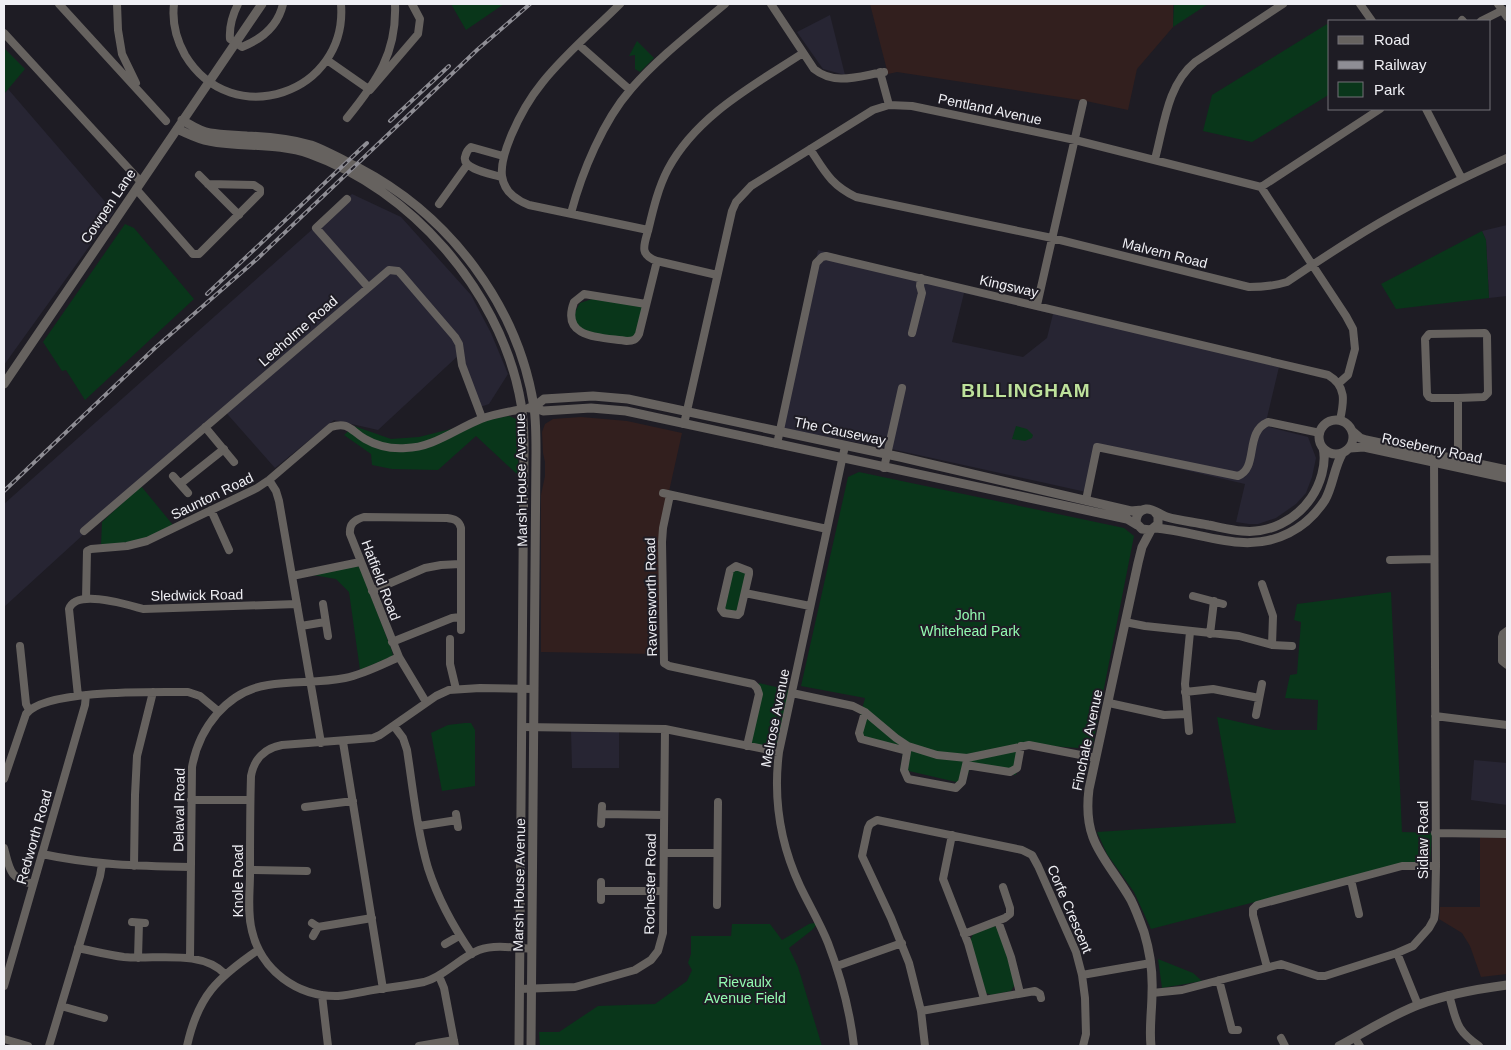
<svg xmlns="http://www.w3.org/2000/svg" width="1511" height="1050" font-family="Helvetica,sans-serif">
<style>
.built{fill:#272533;fill-rule:evenodd}
.education{fill:#321f1e}
.green{fill:#09361a}
.lines{fill:none;stroke-linecap:round;stroke-linejoin:round}
.minor{stroke:#66625f;stroke-width:8}
.tertiary{stroke:#66625f;stroke-width:9}
.rail-casing{stroke:#8f8e95;stroke-width:4}
.rail{stroke:#1e1c24;stroke-width:2;stroke-dasharray:5.5;stroke-linecap:butt}
.labels{text-anchor:middle;dominant-baseline:central;stroke-width:4;stroke-linejoin:round;paint-order:stroke}
.street-label{font-size:14px;fill:#efeff4;stroke:#1e1c24}
.park-label{font-size:14px;fill:#93fbb1;stroke:#1e1c24}
.district-label{font-size:19px;font-weight:bold;letter-spacing:1px;fill:#bee19b;stroke:#1e1c24}
</style>
<rect width="100%" height="100%" fill="#1e1c24"/>
<path class="built" d="M830 15 845 75 823 69 797 32Z
M8 89 114 212 4 365V94Z
M352 194 401 217 471 295 491 333 508 374 489 404 480 407 460 354 378 430 334 420 275 468 222 408 4 607V504Z
M1507 225V296L1489 298 1486 240 1482 231Z
M818 250 1279 367 1265 426 1308 437 1316 458 1312 477 1306 493 1296 504 1276 518 1258 524H1249L1236 522 1245 484 1099 450 1086 492 882 447 779 428ZM964 293 1053 314 1047 338 1023 357 952 342Z
M571 731 619 732V768H572Z
M1474 760 1507 763V805L1471 800Z"/>
<path class="education" d="M870 4H1156L1173 5V27L1137 69 1128 110 1086 101 897 72 888 74Z
M581 417 627 421 682 433 660 532 658 654 541 652V495L545 476V462L543 453 542 432 545 424 553 419Z
M1480 837 1507 838V974L1481 977 1470 946 1462 933 1439 919 1440 907H1480Z"/>
<path class="green" d="M451 4H504L466 30Z
M1174 4H1208L1173 27Z
M1327 24 1330 28V94L1252 142 1203 131 1212 95Z
M637 41 654 58 640 72 635 69V55L629 56Z
M4 48 25 69 4 94Z
M125 224 134 228 194 299 85 400 66 370 62 371 43 342Z
M1482 231 1486 240 1489 298 1396 309 1381 284Z
M592 299 644 307C643 315 643 325 639 331 629 346 597 335 582 332 573 320 572 316 580 303Z
M509 416 516 419 519 476 476 436 438 470 392 469 372 465 371 454 344 435 354 426 391 439 419 437 487 420Z
M1016 426 1027 429 1033 435 1032 438 1025 441 1012 439Z
M859 472 1124 528 1134 536 1092 749 1023 744 1021 746 1016 775 970 768 965 784 900 769 903 753 858 740 860 717 865 698 801 686 848 477Z
M141 486 173 525 147 538 134 542 101 545 102 522Z
M358 566 360 568 392 651 393 656 360 670 349 592 336 579 307 574Z
M732 567 749 572 738 615 721 611Z
M1391 592 1402 832 1432 833 1430 862 1401 864 1151 929 1134 892 1107 854 1097 832 1236 823 1217 717 1274 730H1317L1318 700 1285 698 1290 675 1297 674 1301 622 1294 620 1297 604Z
M759 683 789 690 778 750 750 745Z
M465 723H471L475 730V786L442 791 431 733 448 725Z
M819 922 812 930 789 948 798 967 822 1046H540L539 1032H559L598 1006 655 1004 687 981 692 970 688 963 691 954V936H731L732 924H770L782 940 809 924Z
M992 925 998 928 1008 955 1015 984 1011 991 991 995 986 993 970 941 974 932Z
M1158 959 1193 973 1202 981 1162 988Z"/>
<g class="lines">
<path class="minor" d="M59 4 166 121
M117 4 118 30 122 54 136 83
M174 4C172 21 176 39 185 55 232 133 348 93 341 4
M238 4C232 16 229 26 230 39L242 47C262 39 278 26 283 4
M620 4C594 30 565 54 542 83 529 99 519 117 511 136 499 165 493 191 529 205L648 230
M771 4 814 69C835 86 859 76 884 72
M1360 4 1372 21
M1498 4 1507 17
M1462 20 1463 21
M1481 21 1503 10
M4 33 141 182
M579 45 630 90
M327 60 370 90 418 34 420 19 412 4
M880 72 889 105
M1426 109 1462 179
M347 118C377 81 397 53 395 4
M810 149C825 172 831 185 856 197L1052 238 1249 287C1262 287 1274 286 1287 282 1312 265 1338 248 1364 232 1410 204 1458 180 1507 158
M1155 159C1164 126 1167 85 1195 62L1283 4
M199 175 239 215
M501 177C492 174 462 169 465 157 466 152 467 150 471 147L503 156
M1261 187 1380 109
M136 189 193 254H199L260 193V189L254 185 208 184
M347 199 316 228 368 287
M439 204 467 165
M571 213C582 172 603 121 631 89 659 57 693 31 725 4
M717 275 657 261C639 255 644 245 648 231 653 210 658 188 668 169 697 115 754 85 803 53
M646 304 584 294 574 302C560 339 601 337 627 341 633 341 636 340 639 334L657 261
M1037 305 1083 103
M912 333 922 293 920 286 921 278
M1458 398 1484 397 1488 393 1487 336 1485 333 1429 334 1425 339 1427 394 1429 397 1432 398H1458V465
M684 424 732 211 736 202 751 186 873 110 889 105 912 106 1075 140 1261 187 1346 316 1353 329 1355 349 1348 375 1339 383
M205 427 234 462
M777 444 816 263 822 257 826 256 1328 375C1347 386 1344 402 1340 420
M845 446 779 752C773 799 780 843 800 886 809 905 820 923 828 943 841 977 850 1011 854 1046
M884 468 902 388
M173 476 188 493
M269 480 276 491 279 501 321 743
M180 484 224 449
M663 493 827 529
M670 495 663 528 662 542 664 663 669 666 753 684 757 688 759 694 747 746
M1086 500 1097 447 1238 476C1259 468 1244 432 1268 422L1320 433
M211 510 229 550
M84 531 389 270 398 271 401 274 455 337 459 344 462 365 482 418
M1390 560 1434 559
M736 566 749 571V574L740 613 738 615 724 613 721 609 730 570Z
M292 576 360 562
M1262 584 1273 616 1272 645
M372 591 425 568 441 565 460 564
M745 593 810 606
M1193 596 1223 604
M86 599 87 551 91 549 127 546 147 541 257 488 269 480 331 427C349 421 351 431 365 439 377 446 392 449 406 448 432 448 456 429 481 419 493 414 508 412 522 409
M323 604 328 636
M1125 622 1145 626 1239 636 1272 645 1292 646
M301 626 325 622
M1507 631 1503 634 1502 637V661L1507 665
M1210 634 1214 601
M450 639V664L456 689
M392 642 452 618 460 617
M20 646 26 704 29 710
M1185 692 1213 689 1259 698
M792 693 853 706 865 712 896 738 908 746 937 755 967 758 1029 745 1096 758
M78 696 69 609C76 588 128 605 143 609L297 604
M426 702 399 657 350 534C349 524 354 520 364 517L447 518C454 519 459 520 461 528V630
M1109 703 1164 715 1187 714
M865 712 859 733 861 739 907 751
M1256 715 1262 684
M1435 716 1507 725
M394 726 403 738 407 750C413 789 417 830 428 868 438 899 454 928 472 954
M522 727 665 729 779 752
M1189 731 1185 684 1190 632
M343 742 383 989
M908 746 904 770 908 779 956 788 962 782 966 765
M967 760 966 765 1010 772 1017 768 1021 746
M4 779 26 714C45 689 156 692 188 692L200 696 218 711
M191 800H250
M305 807 353 801
M456 814 458 827
M602 814 664 815
M601 824 602 806
M419 826 457 820
M1435 833 1507 834
M952 835 943 879 968 943 984 999
M4 848C10 870 9 878 33 884
M664 853H717
M42 854C93 865 138 866 190 867
M134 866 135 795 137 756 153 692
M250 870 307 871
M1351 880 1359 914
M601 891H663
M601 900V882
M717 905 718 802
M998 921 1011 957 1020 993
M132 922 145 923
M312 923 318 927 372 918
M964 934 1005 918 1010 914V908L1003 887
M313 936 318 927
M445 944 459 936
M78 948C93 951 108 955 124 957 155 960 201 949 225 974
M532 949C516 948 495 944 479 950 459 958 445 976 424 982 409 985 394 987 379 989 366 991 351 995 338 996 297 997 261 970 252 931 247 912 250 893 250 874 250 841 250 808 251 776 254 759 265 748 282 745L373 738 380 735 436 696 449 690 480 688 534 689
M1397 953 1418 1005
M138 958 139 923
M190 958 192 767C199 728 227 691 268 685 294 681 320 683 345 678 364 674 381 665 399 657
M837 966 902 943
M1267 967 1253 915V909L1257 905 1402 866H1436
M1082 975 1151 963
M439 976 444 988 455 1046
M1219 980 1232 1030H1238
M4 986 85 705 86 695
M519 989 575 987 635 970 651 960 658 951 663 933 665 729
M1152 993 1182 990 1281 964 1318 976H1325L1397 953 1413 946 1429 928 1434 919 1435 912 1436 866 1434 457
M322 995 328 1046
M1449 995C1457 1022 1455 1029 1479 1046
M61 1006 104 1018
M921 1011 1035 991 1040 994 1041 998
M1281 1038 1285 1046
M1355 1038 1360 1046
M4 1039 28 1046
M49 1046 100 876 102 864
M187 1046C198 996 217 978 258 950
M419 1046 454 1040
M925 1046 921 1011 909 963 891 918 862 856 868 828 870 824 877 820 1022 850 1032 855 1038 866 1076 952 1082 975 1085 998 1086 1034 1083 1046"/>
<path class="tertiary" d="M182 120C191 125 199 131 210 133 222 135 235 135 247 136 269 137 290 139 311 145 327 151 343 160 359 168 449 215 518 305 534 407 536 422 536 437 536 452L531 1046
M177 129C187 133 197 139 209 141 243 148 276 142 310 154 411 190 497 289 519 393 523 411 524 429 524 446L519 1046
M4 384 262 4
M534 407 544 399 593 396 628 399 900 457 1131 511 1142 510
M529 408 534 407 543 411 591 408 626 411 1127 519 1137 525
M1319 437a17 17 0 1 1 34 0a17 17 0 1 1-34 0Z
M1352 431 1360 438 1366 440 1507 470
M1350 448 1364 447 1507 478
M1154 511 1158 516V524L1151 530 1142 529 1136 523C1136 516 1138 510 1146 509 1153 508 1160 515 1167 517 1180 521 1195 522 1208 525 1219 527 1231 530 1242 531 1269 534 1296 520 1311 498 1320 485 1327 464 1323 448
M1154 528C1201 531 1244 556 1289 533 1303 526 1316 514 1325 500 1333 486 1334 468 1342 454
M1151 1046C1149 1028 1152 1011 1152 993 1153 972 1150 952 1144 932 1140 921 1136 910 1131 900 1107 858 1082 844 1089 789L1138 563 1142 547 1151 530
M1339 1046C1365 1032 1390 1016 1418 1005 1447 994 1477 989 1507 985"/>
<defs>
<path id="rail" d="M390 121 449 66
M207 294 367 143
M4 491 156 347 257 259 477 50 530 4"/>
</defs>
<use href="#rail" class="rail-casing"/>
<use href="#rail" class="rail"/>
</g>
<g class="labels">
<g class="street-label">
<text transform="translate(990 109) rotate(12)">Pentland Avenue</text>
<text transform="translate(108 206) rotate(-56)">Cowpen Lane</text>
<text transform="translate(1165 253) rotate(14)">Malvern Road</text>
<text transform="translate(1009 286) rotate(13)">Kingsway</text>
<text transform="translate(298 331) rotate(-41)">Leeholme Road</text>
<text transform="translate(840 431) rotate(12)">The Causeway</text>
<text transform="translate(1432 448) rotate(12)">Roseberry Road</text>
<text transform="translate(521 480) rotate(-91)">Marsh House Avenue</text>
<text transform="translate(212 496) rotate(-26)">Saunton Road</text>
<text transform="translate(381 580) rotate(69)">Hatfield Road</text>
<text transform="translate(197 595) rotate(-1)">Sledwick Road</text>
<text transform="translate(651 597) rotate(-91)">Ravensworth Road</text>
<text transform="translate(775 718) rotate(-79)">Melrose Avenue</text>
<text transform="translate(1087 740) rotate(-78)">Finchale Avenue</text>
<text transform="translate(179 810) rotate(-89)">Delaval Road</text>
<text transform="translate(34 837) rotate(-74)">Redworth Road</text>
<text transform="translate(1423 840) rotate(-90)">Sidlaw Road</text>
<text transform="translate(238 881) rotate(-90)">Knole Road</text>
<text transform="translate(650 884) rotate(-89)">Rochester Road</text>
<text transform="translate(519 885) rotate(-89)">Marsh House Avenue</text>
<text transform="translate(1070 909) rotate(67)">Corfe Crescent</text>
</g>
<g class="park-label">
<text x="970" y="615">John<tspan x="970" dy="16">Whitehead Park</tspan></text>
<text x="745" y="982">Rievaulx<tspan x="745" dy="16">Avenue Field</tspan></text>
</g>
<g class="district-label">
<text x="1026" y="390">BILLINGHAM</text>
</g>
</g>
<rect width="1511" height="1050" fill="none" stroke="#efeff4" stroke-width="10"/>
<rect x="1328" y="20" width="162" height="90" fill="#1e1c24" stroke="#727077"/>
<rect x="1338" y="36" width="25" height="8" fill="#66625f" stroke="#727077"/>
<text x="1374" y="45" font-size="15" fill="#efeff4">Road</text>
<rect x="1338" y="61" width="25" height="8" fill="#8f8e95" stroke="#727077"/>
<text x="1374" y="70" font-size="15" fill="#efeff4">Railway</text>
<rect x="1338" y="82" width="25" height="15" fill="#09361a" stroke="#727077"/>
<text x="1374" y="95" font-size="15" fill="#efeff4">Park</text>
</svg>
